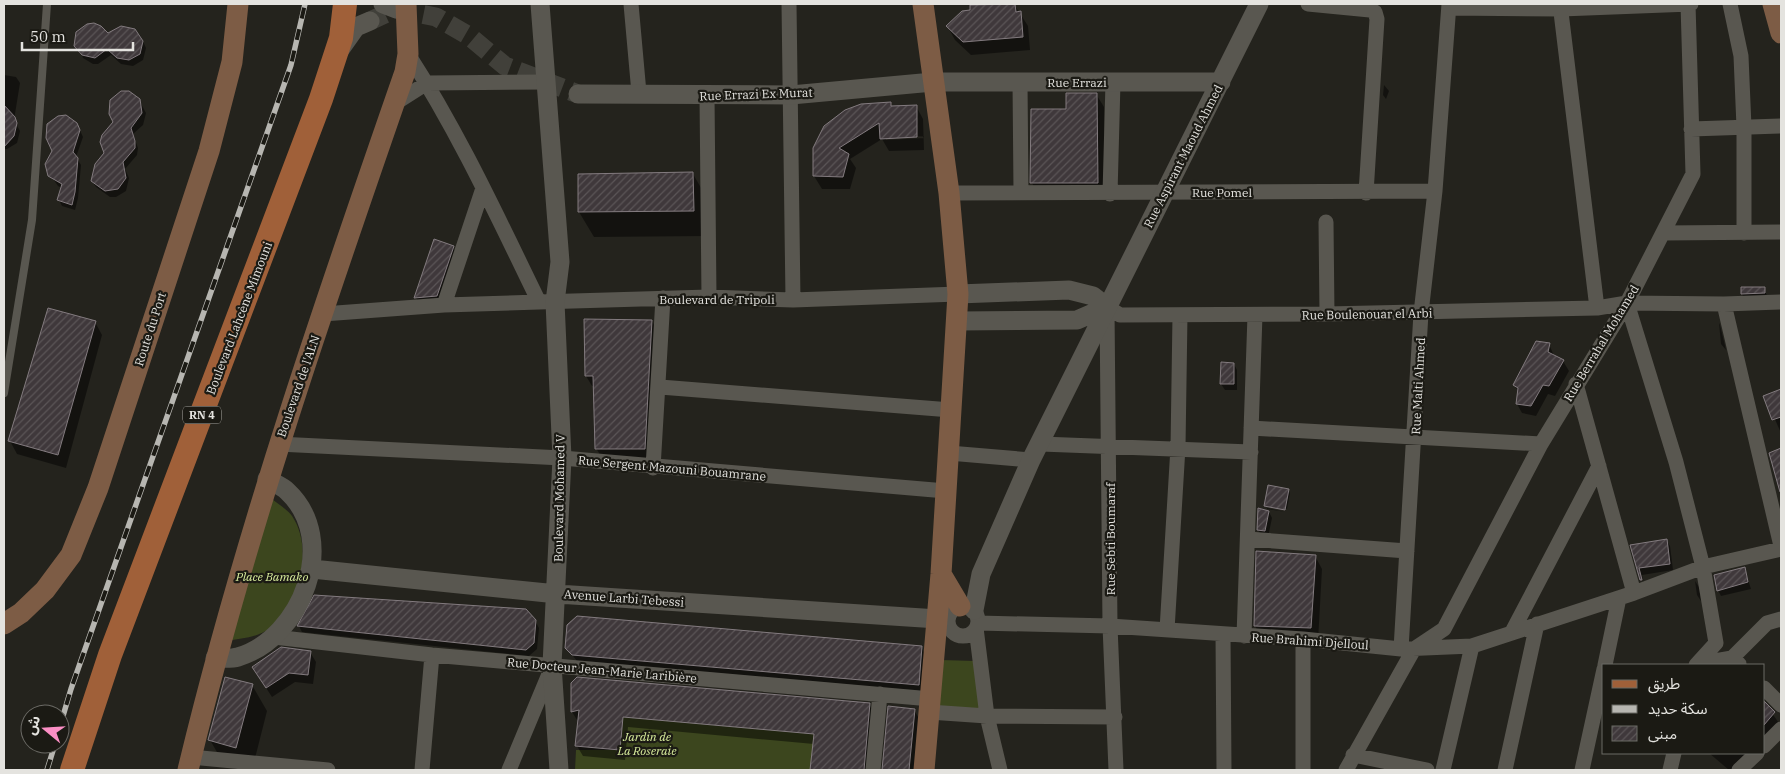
<svg xmlns="http://www.w3.org/2000/svg" width="1785" height="774" font-family="'IBM Plex Serif','Noto Sans Arabic',serif">
<style>
.garden{fill:#3c461e}
.shadow{fill:#0007;fill-rule:evenodd}
.building{fill:url(#building-hatch);stroke:#837b7f}
.lines{fill:none;stroke-linecap:round;stroke-linejoin:round}
.tertiary-tunnel{stroke:#41403a;stroke-width:19;stroke-dasharray:19 9;stroke-linecap:butt}
.service{stroke:#595750;stroke-width:8}
.minor{stroke:#595750;stroke-width:15}
.tertiary{stroke:#595750;stroke-width:19}
.secondary{stroke:#7d5c45;stroke-width:21}
.primary{stroke:#a06039;stroke-width:24}
.rail-casing{stroke:#b7b6b1;stroke-width:5.5}
.rail{stroke:#1b1a14;stroke-width:4;stroke-dasharray:11;stroke-linecap:butt}
.labels{text-anchor:middle;dominant-baseline:central;stroke-width:4.5;stroke-linejoin:round;paint-order:stroke}
.shield{fill:#1b1a14;stroke:#a8a7a2;stroke-width:1}
.shield-label{font-size:11px;font-weight:bold;fill:#e4e3df}
.street-label{font-size:12px;fill:#e4e3df;stroke:#1b1a14}
.park-label{font-size:12px;font-style:italic;fill:#d8ed9c;stroke:#1b1a14}
</style>
<defs>
<pattern id="building-hatch" width="6" height="6" patternUnits="userSpaceOnUse" patternTransform="scale(1.25)"><rect width="6" height="6" fill="#3f383b"/><path d="M-1 1l2-2M0 6l6-6M5 7l2-2" fill="none" stroke="#5b5557"/></pattern>
</defs>
<rect width="100%" height="100%" fill="#24231d"/>
<path class="garden" d="M268 496C275 502 286 508 292 516 314 548 300 605 270 628 257 638 242 638 226 641Z
M941 660 975 661 980 709 937 708Z
M619 714 818 731 814 770H575L576 750H619Z"/>
<path class="shadow" d="M1014 4 1028 26 1030 50 971 55 955 40 948 27 972 11 971 6Z
M122 27H128L140 35 146 48 143 60 133 66 121 64 111 55 98 64H93L83 58 75 39 77 33 107 34Z
M4 75 16 77 20 83 14 120 20 131 17 143 7 149H4Z
M1384 85 1389 91 1386 99 1383 95Z
M1096 94 1104 107 1105 196H1039L1032 183 1067 110Z
M139 100 146 113 143 125 133 134 138 148 137 155 125 169 129 178 126 191 116 197H110L96 187 92 181 105 154Z
M890 104 892 107 916 106 923 119 924 150 889 151 882 139 850 159 856 168 850 189H822L814 176 815 149ZM924 136V138L886 140V137Z
M65 117 77 124 83 137 76 157 81 165 78 198 75 210 62 206 59 200 62 188 58 186 47 170 48 158 54 151 47 131 53 120Z
M693 174 708 200V236L594 237 579 212Z
M453 247 460 260 444 309 423 310 416 298Z
M1764 288 1768 299 1745 300 1742 294Z
M652 321 657 331 650 458H602L596 448 595 386H592L586 376Z
M95 322 102 335 66 468 17 454 10 441Z
M1719 323 1720 325 1726 350 1721 344Z
M1549 344 1554 356 1563 361 1569 371 1555 396 1548 394 1536 416 1522 413 1517 404 1519 392 1514 385Z
M1234 364 1237 370V390H1225L1221 384Z
M1781 390V433L1765 397Z
M1288 490 1290 493 1287 509 1266 505Z
M1267 508 1286 512 1267 509Z
M1269 512 1272 518 1268 537 1262 536 1258 530Z
M1666 540 1670 546 1673 570 1642 575 1645 586 1632 546Z
M1315 556 1322 569 1318 641 1262 639 1255 626Z
M1744 568 1751 589 1721 596 1718 590Z
M1695 581 1699 587 1701 601 1697 595Z
M535 621 539 628 537 649 529 656 302 632 299 626Z
M566 647H921L925 654 922 691 577 661Z
M310 652 316 662 313 684 295 682 272 697 259 677Z
M572 684 869 704 875 715 870 770H812L814 744 628 727 625 760 583 756 577 746 579 723 572 712Z
M252 685 267 711 252 770H241L225 766 210 740Z
M1764 702 1781 726 1764 746Z
M889 707 914 710 920 720 915 770H884Z
M1709 753H1758L1743 770H1729Z"/>
<path class="building" d="M1015 4 1016 12 1021 11 1023 37 963 42 946 26 962 11 970 10V5Z
M94 23 101 26 108 33 121 26 135 29 143 41 140 54 129 60 117 58 107 49 95 58 82 55 74 46 76 32 87 24Z
M121 91H129L140 99 142 113 131 128 135 141V148L123 162 126 178 118 189 105 191 91 181 95 164 104 153 100 142 102 135 113 122 109 114 110 100Z
M1066 93H1097L1098 183H1030L1031 109H1066Z
M891 102V106L917 105V137L880 139 879 123 839 148 849 154 843 177 813 176V148L824 126 845 110 861 104Z
M4 105 15 117 17 123 14 136 4 147Z
M66 115 77 123 80 130 73 152 78 158 75 192 72 205 57 200 62 184 48 176 45 164 52 151 46 138 47 124 58 116Z
M693 172 694 211 578 212V174Z
M434 239 454 246 437 296 414 298Z
M1741 287H1765V293L1741 294Z
M48 308 96 321 58 455 8 441Z
M584 319 652 320 645 449H595L593 376H585Z
M1536 341 1550 343 1548 352 1564 360 1549 386 1543 385 1531 406 1516 404 1518 388 1513 385Z
M1221 362 1234 363V384H1220Z
M1781 389V417L1772 420 1763 396Z
M1781 448V492H1780L1769 453Z
M1268 485 1289 489 1285 510 1264 506Z
M1258 508 1269 511 1265 531 1257 530Z
M1667 539 1670 564 1639 568 1642 580H1640L1630 545Z
M1256 551 1316 555 1311 628 1254 626Z
M1745 567 1748 582 1717 591 1714 575Z
M314 595 526 609 536 620 534 643 526 650 297 626Z
M577 616 922 646 919 685 572 655 565 648 567 625Z
M281 647 311 651 308 675 289 673 266 688 252 667Z
M225 677 253 684 236 748 208 740Z
M577 677 870 703 864 770H810L814 734 623 717 620 750 575 746 579 710 571 712V683Z
M1764 701 1775 712 1764 725Z
M888 706 915 709 909 770H882Z"/>
<g class="lines">
<path class="tertiary-tunnel" d="M396 9 436 17 469 36 505 66 578 94
M370 21 385 14"/>
<path class="service" d="M4 393 32 220 47 4"/>
<path class="minor" d="M631 4 639 93
M789 4 793 300
M1308 4 1370 10 1375 12 1377 19 1366 193
M1560 4 1597 308
M1730 4 1741 56 1744 127V233
M1449 8 1561 9 1691 4
M408 54C459 133 498 218 539 302
M1020 82 1021 192
M707 96 709 297
M394 104 427 83 547 82
M1691 129 1781 126
M949 193 1435 191
M1110 194 1113 82
M1326 222 1327 314
M1663 233 1781 232
M1627 303 1676 462 1703 567 1716 643 1696 665
M1724 304 1781 546
M444 305 483 188
M1107 307 1120 315 1327 314 1597 308 1627 303 1724 304 1781 302
M1107 309 1110 626 1116 770
M323 314 444 305 539 302 709 297 793 300 958 294
M1576 384 1634 593
M660 387 951 410
M1251 428 1541 444
M278 444 562 458 946 491
M1041 444 1251 452
M949 453 1031 460
M653 468 663 298
M1248 539 1407 551
M948 621a15 15 0 1 1 30 0a15 15 0 1 1-30 0Z
M978 623 1110 626 1303 639 1401 649 1472 646 1634 593 1703 567 1781 549
M976 628 987 716 1000 770
M1167 630 1178 447 1180 315
M1512 632 1599 466
M1223 634 1224 770
M1244 636 1255 315
M274 637 432 655 931 699
M1303 639V770
M1401 649 1421 313 1435 191 1449 4
M1732 658 1767 623 1781 619
M1697 664 1732 658 1739 664
M1605 665 1619 598
M1764 688 1781 705
M929 712 987 716 1115 717
M1764 746 1781 729
M1353 755 1427 770
M191 757 328 770
M422 770 432 655
M509 770 552 667
M873 770 880 694
M1346 770 1414 649 1444 629 1541 444 1627 303 1693 174 1688 4
M1443 770 1472 646
M1505 770 1537 624
M1582 770 1604 669
M1670 770 1674 753
M1739 770 1757 753"/>
<path class="tertiary" d="M383 4 396 9
M540 4 560 262 555 302 562 458 552 665 559 770
M339 51 356 27 370 21
M578 94 791 95 933 82H1221
M958 294 1069 290 1093 296 1107 307
M957 321 1077 320 1107 307
M312 569 557 594 938 619
M974 610 981 574 1031 460 1259 4
M215 658C223 658 231 659 238 657 302 638 340 540 287 491 282 486 273 483 267 479"/>
<path class="secondary" d="M923 4 949 193 958 294 941 574 924 770
M1773 4 1781 33
M941 574 960 606
M4 624 21 613 45 590 71 555 98 488 209 151 232 62 238 4
M188 770C245 533 325 302 405 72L408 54 406 4"/>
<path class="primary" d="M72 770 110 655 321 99 341 38 345 4"/>
<defs>
<path id="rail" d="M60 726 71 689 291 65 305 4
M47 770 55 744"/>
</defs>
<use href="#rail" class="rail-casing"/>
<use href="#rail" class="rail"/>
</g>
<g class="labels">
<rect class="shield" x="183" y="406.5" width="38" height="17" rx="4"/>
<g class="shield-label">
<text x="202" y="415">RN 4</text>
</g>
<g class="street-label">
<text x="1077" y="82">Rue Errazi</text>
<text transform="translate(756 94) rotate(-2)">Rue Errazi Ex Murat</text>
<text transform="translate(1183 156) rotate(-63)">Rue Aspirant Maoud Ahmed</text>
<text x="1222" y="192">Rue Pomel</text>
<text x="717" y="299">Boulevard de Tripoli</text>
<text transform="translate(1367 314) rotate(-1)">Rue Boulenouar el Arbi</text>
<text transform="translate(239 318) rotate(-69)">Boulevard Lahcène Mimouni</text>
<text transform="translate(150 329) rotate(-72)">Route du Port</text>
<text transform="translate(1601 343) rotate(-59)">Rue Berrahal Mohamed</text>
<text transform="translate(298 386) rotate(-71)">Boulevard de l'ALN</text>
<text transform="translate(1418 386) rotate(-87)">Rue Malti Ahmed</text>
<text transform="translate(672 468) rotate(5)">Rue Sergent Mazouni Bouamrane</text>
<text transform="translate(559 498) rotate(-89)">Boulevard Mohamed V</text>
<text transform="translate(1110 539) rotate(-90)">Rue Sebti Boumaraf</text>
<text transform="translate(624 598) rotate(4)">Avenue Larbi Tebessi</text>
<text transform="translate(1310 641) rotate(4)">Rue Brahimi Djelloul</text>
<text transform="translate(602 670) rotate(5)">Rue Docteur Jean-Marie Laribière</text>
</g>
<g class="park-label">
<text x="272" y="576">Place Bamako</text>
<text x="647" y="736">Jardin de<tspan x="647" dy="14">La Roseraie</tspan></text>
</g>
</g>
<rect width="1785" height="774" fill="none" stroke="#e4e3df" stroke-width="10"/>
<rect x="1602" y="664" width="162" height="90" fill="#1b1a14" stroke="#6b6a65"/>
<rect x="1612" y="680" width="25" height="8" fill="#a06039" stroke="#6b6a65"/>
<text x="1648" y="689" font-size="15" fill="#e4e3df">طريق</text>
<rect x="1612" y="705" width="25" height="8" fill="#b7b6b1" stroke="#6b6a65"/>
<text x="1648" y="714" font-size="15" fill="#e4e3df">سكة حديد</text>
<rect x="1612" y="726" width="25" height="15" fill="url(#building-hatch)" stroke="#6b6a65"/>
<text x="1648" y="739" font-size="15" fill="#e4e3df">مبنى</text>
<g transform="translate(45 729) rotate(288)"><circle r="24" fill="#1b1a14" stroke="#6b6a65"/>
<path d="M0-4L9 19L0 12L-9 19Z" fill="#fb8fc5"/>
<text y="-8" font-size="14" font-weight="bold" text-anchor="middle" fill="#e4e3df">ش</text>
</g>
<path d="M22 42v8h111v-8" fill="none" stroke="#e4e3df" stroke-width="2.5"/>
<text x="30" y="42" font-size="15" fill="#e4e3df" stroke="#1b1a14" stroke-width="4" paint-order="stroke">50 m</text>
</svg>
